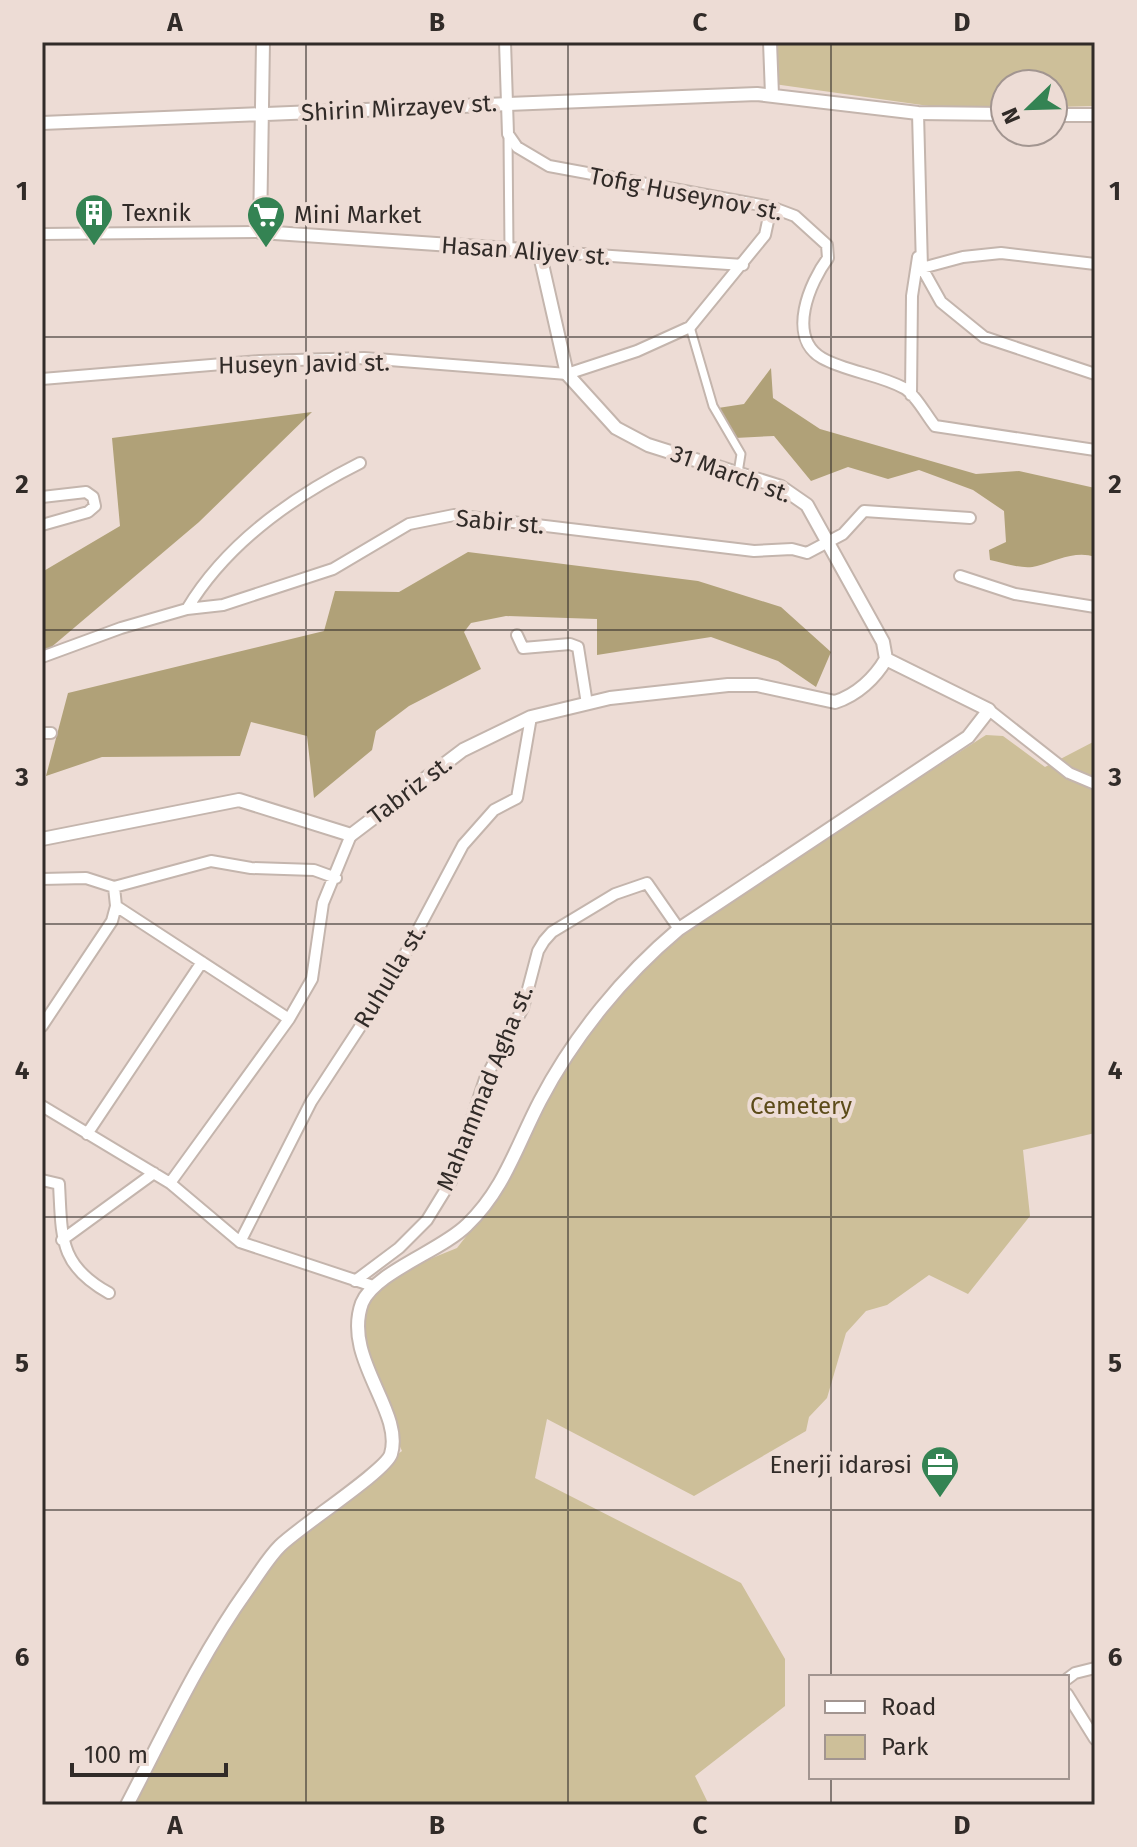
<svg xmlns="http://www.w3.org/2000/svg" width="1137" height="1847" font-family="'Fira Sans',sans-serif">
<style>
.green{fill:#cdbf99}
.forest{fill:#b0a178}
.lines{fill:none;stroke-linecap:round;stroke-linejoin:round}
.pedestrian-casing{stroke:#c4b5ad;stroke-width:11}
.minor-casing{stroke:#c4b5ad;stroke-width:14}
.tertiary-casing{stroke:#c4b5ad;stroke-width:16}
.pedestrian{stroke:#fff;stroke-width:7}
.minor{stroke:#fff;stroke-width:10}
.tertiary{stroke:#fff;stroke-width:12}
.grid{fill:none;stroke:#312b28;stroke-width:2;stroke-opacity:0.55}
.labels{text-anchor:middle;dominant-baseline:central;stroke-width:8;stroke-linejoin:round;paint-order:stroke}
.street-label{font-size:24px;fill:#312b28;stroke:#eddcd5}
.poi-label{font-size:24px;fill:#312b28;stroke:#eddcd5;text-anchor:start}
.park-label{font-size:24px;fill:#5c4b19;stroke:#eddcd5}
.neatline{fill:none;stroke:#312b28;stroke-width:3}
.grid-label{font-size:26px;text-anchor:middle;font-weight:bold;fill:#312b28}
</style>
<rect width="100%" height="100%" fill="#eddcd5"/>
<path class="green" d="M783 42H1095V106L1053 107V84H1005V107L943 108 774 84V44Z
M986 735 1003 736 1045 767 1095 741V1133L1023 1150 1030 1216 968 1294 929 1275 887 1305 866 1311 846 1333 827 1398 809 1417 806 1431 694 1496 547 1419 535 1478 741 1583 785 1659V1706L695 1776 709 1805H121L217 1625 294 1531 402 1451 374 1389 358 1342 371 1294 420 1263 457 1248 496 1198 544 1100 582 1038 630 975 674 936Z"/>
<path class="forest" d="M771 368 773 398 820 429 976 474 1019 471 1095 488V557C1076 550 1055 561 1037 566 1023 570 1004 563 990 560L989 550 1006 542 1004 511 973 490 919 470 888 479 848 467 811 481 774 436 735 438 718 408 744 404Z
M312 412 199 522 42 655V572L120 526 112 438Z
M468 552 698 581 781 607 831 652 816 687 778 661 711 637 597 655V619L506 616 471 623 464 632 481 669 409 706 376 731 372 750 314 798 307 736 251 722 240 756 102 757 46 776 68 693 324 631 335 591 399 592Z"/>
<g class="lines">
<defs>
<path id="pedestrian" d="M508 136 509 250
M690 327 713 406 741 454 738 473"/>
<path id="minor" d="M505 42 508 134 517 147 549 166 771 207 795 216 827 245 828 258C810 282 786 337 822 358 847 372 878 374 904 388 916 395 926 415 935 426L1095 450
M918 113 922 268 941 302 984 337 1095 374
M42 234 260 232
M539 251 743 265
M922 268 963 257 1001 253 1095 264
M42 379 260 361 364 358 567 374 637 351 690 327 765 235 771 207
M911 395 912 296 918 257
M42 497 86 492 93 497 95 506 88 512 42 525
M960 576 1015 594 1095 607
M187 609C226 544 292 497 360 463
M517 635 523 648 570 644 578 647 587 704
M42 657 121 628 187 609 223 605 333 569 409 524 454 515 754 551 792 549 807 553 843 534 864 511 970 518
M989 710 1069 773 1095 784
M42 733H51
M42 879 86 878 114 887 211 861 251 868 314 870 336 878
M116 906 289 1019
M42 1026 112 921 116 906 114 887
M42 1106 170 1183 240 1242 373 1286
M87 1134 202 962
M42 1180 59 1184C62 1236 58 1265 109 1293
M170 1183 289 1019 312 979 323 903 351 835
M62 1240 154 1173
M240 1242 311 1102 394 975 463 845 494 810 517 798 531 717
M355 1281 399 1248 427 1220 451 1181 485 1079 523 1008 538 951 544 941 552 932 615 894 647 883 679 929
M1067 1679 1075 1673 1095 1668
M1067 1694 1095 1739"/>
<path id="tertiary" d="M770 42 772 95
M1053 115H1095
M42 123 757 94 918 113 1005 114
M42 839 239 800 351 835 463 750 531 717 610 698 728 685H757L835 702C857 695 875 678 886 659
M127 1805C165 1732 200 1656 248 1589 258 1575 268 1558 280 1546 300 1526 386 1471 391 1454 404 1411 342 1358 362 1303 375 1272 441 1251 467 1225 504 1190 517 1145 540 1101 574 1036 623 976 679 929L968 737 989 710 886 659 883 642 807 505 781 487 648 445 616 428 567 374 539 251 260 232 263 42"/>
</defs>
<use href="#pedestrian" class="pedestrian-casing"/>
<use href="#minor" class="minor-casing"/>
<use href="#tertiary" class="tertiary-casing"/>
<use href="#pedestrian" class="pedestrian"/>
<use href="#minor" class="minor"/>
<use href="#tertiary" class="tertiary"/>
</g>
<path class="grid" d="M306 42V1805M568 42V1805M831 42V1677M42 337H1095M42 630H1095M42 924H1095M42 1217H1095M42 1510H1095M831 1777V1805"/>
<defs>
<symbol id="building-pin" viewBox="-11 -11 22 30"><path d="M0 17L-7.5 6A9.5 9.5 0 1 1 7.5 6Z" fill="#348353" stroke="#eddcd5"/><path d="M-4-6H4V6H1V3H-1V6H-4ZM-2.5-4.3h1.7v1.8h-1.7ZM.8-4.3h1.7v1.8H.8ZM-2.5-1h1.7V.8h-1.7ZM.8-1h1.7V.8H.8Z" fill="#fff"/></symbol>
<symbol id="supermarket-pin" viewBox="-11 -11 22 30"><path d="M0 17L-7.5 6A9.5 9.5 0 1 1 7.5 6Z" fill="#348353" stroke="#eddcd5"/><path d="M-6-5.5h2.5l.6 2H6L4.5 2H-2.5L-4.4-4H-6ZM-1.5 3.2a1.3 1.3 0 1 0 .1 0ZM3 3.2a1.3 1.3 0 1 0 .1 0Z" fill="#fff"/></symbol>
<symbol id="office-pin" viewBox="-11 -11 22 30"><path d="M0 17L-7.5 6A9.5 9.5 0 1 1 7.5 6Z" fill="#348353" stroke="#eddcd5"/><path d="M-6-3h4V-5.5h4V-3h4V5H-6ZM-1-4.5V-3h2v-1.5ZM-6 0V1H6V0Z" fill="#fff"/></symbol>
</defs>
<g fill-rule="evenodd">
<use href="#building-pin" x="72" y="191" width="44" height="60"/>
<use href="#supermarket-pin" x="244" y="193" width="44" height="60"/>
<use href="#office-pin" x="918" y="1443" width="44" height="60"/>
</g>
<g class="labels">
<g class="street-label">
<text transform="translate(399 108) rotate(-3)">Shirin Mirzayev st.</text>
<text transform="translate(686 194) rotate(11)">Tofig Huseynov st.</text>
<text transform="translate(526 251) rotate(4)">Hasan Aliyev st.</text>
<text transform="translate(304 364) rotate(-1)">Huseyn Javid st.</text>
<text transform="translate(731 474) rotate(20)">31 March st.</text>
<text transform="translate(500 522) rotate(5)">Sabir st.</text>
<text transform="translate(410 790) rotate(-37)">Tabriz st.</text>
<text transform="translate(390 976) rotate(-59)">Ruhulla st.</text>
<text transform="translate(485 1088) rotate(-68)">Mahammad Agha st.</text>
</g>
<g class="poi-label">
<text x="122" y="213">Texnik</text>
<text x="294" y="215">Mini Market</text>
<text x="912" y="1465" text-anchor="end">Enerji idarəsi</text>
</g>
<g class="park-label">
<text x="801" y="1106">Cemetery</text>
</g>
</g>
<rect width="1137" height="1847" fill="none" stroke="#eddcd5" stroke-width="88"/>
<rect x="809" y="1675" width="260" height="104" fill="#eddcd5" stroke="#a29590" stroke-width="2"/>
<rect x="825" y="1701" width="40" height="12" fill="#ffffff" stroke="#a29590" stroke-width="2"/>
<text x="881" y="1715" font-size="24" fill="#312b28">Road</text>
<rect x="825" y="1735" width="40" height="24" fill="#cdbf99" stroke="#a29590" stroke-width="2"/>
<text x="881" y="1755" font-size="24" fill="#312b28">Park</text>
<g transform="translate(1029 108) rotate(247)"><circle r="38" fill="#eddcd5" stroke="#a29590" stroke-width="2"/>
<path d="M0-6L14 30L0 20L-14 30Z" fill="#348353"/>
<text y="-12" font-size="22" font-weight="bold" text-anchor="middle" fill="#312b28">N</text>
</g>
<path d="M72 1763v12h154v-12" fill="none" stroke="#312b28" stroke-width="4"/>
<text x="84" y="1763" font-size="24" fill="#312b28" stroke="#eddcd5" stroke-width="6" paint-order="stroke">100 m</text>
<rect x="44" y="44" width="1049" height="1759" class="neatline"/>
<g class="grid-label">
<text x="175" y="31">A</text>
<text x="437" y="31">B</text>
<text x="700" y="31">C</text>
<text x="962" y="31">D</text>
<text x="22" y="200">1</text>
<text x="1115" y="200">1</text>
<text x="22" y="493">2</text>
<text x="1115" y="493">2</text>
<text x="22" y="786">3</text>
<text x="1115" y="786">3</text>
<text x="22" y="1079">4</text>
<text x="1115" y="1079">4</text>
<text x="22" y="1372">5</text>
<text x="1115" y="1372">5</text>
<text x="22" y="1666">6</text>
<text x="1115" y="1666">6</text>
<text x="175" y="1834">A</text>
<text x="437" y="1834">B</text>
<text x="700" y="1834">C</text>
<text x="962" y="1834">D</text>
</g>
</svg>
